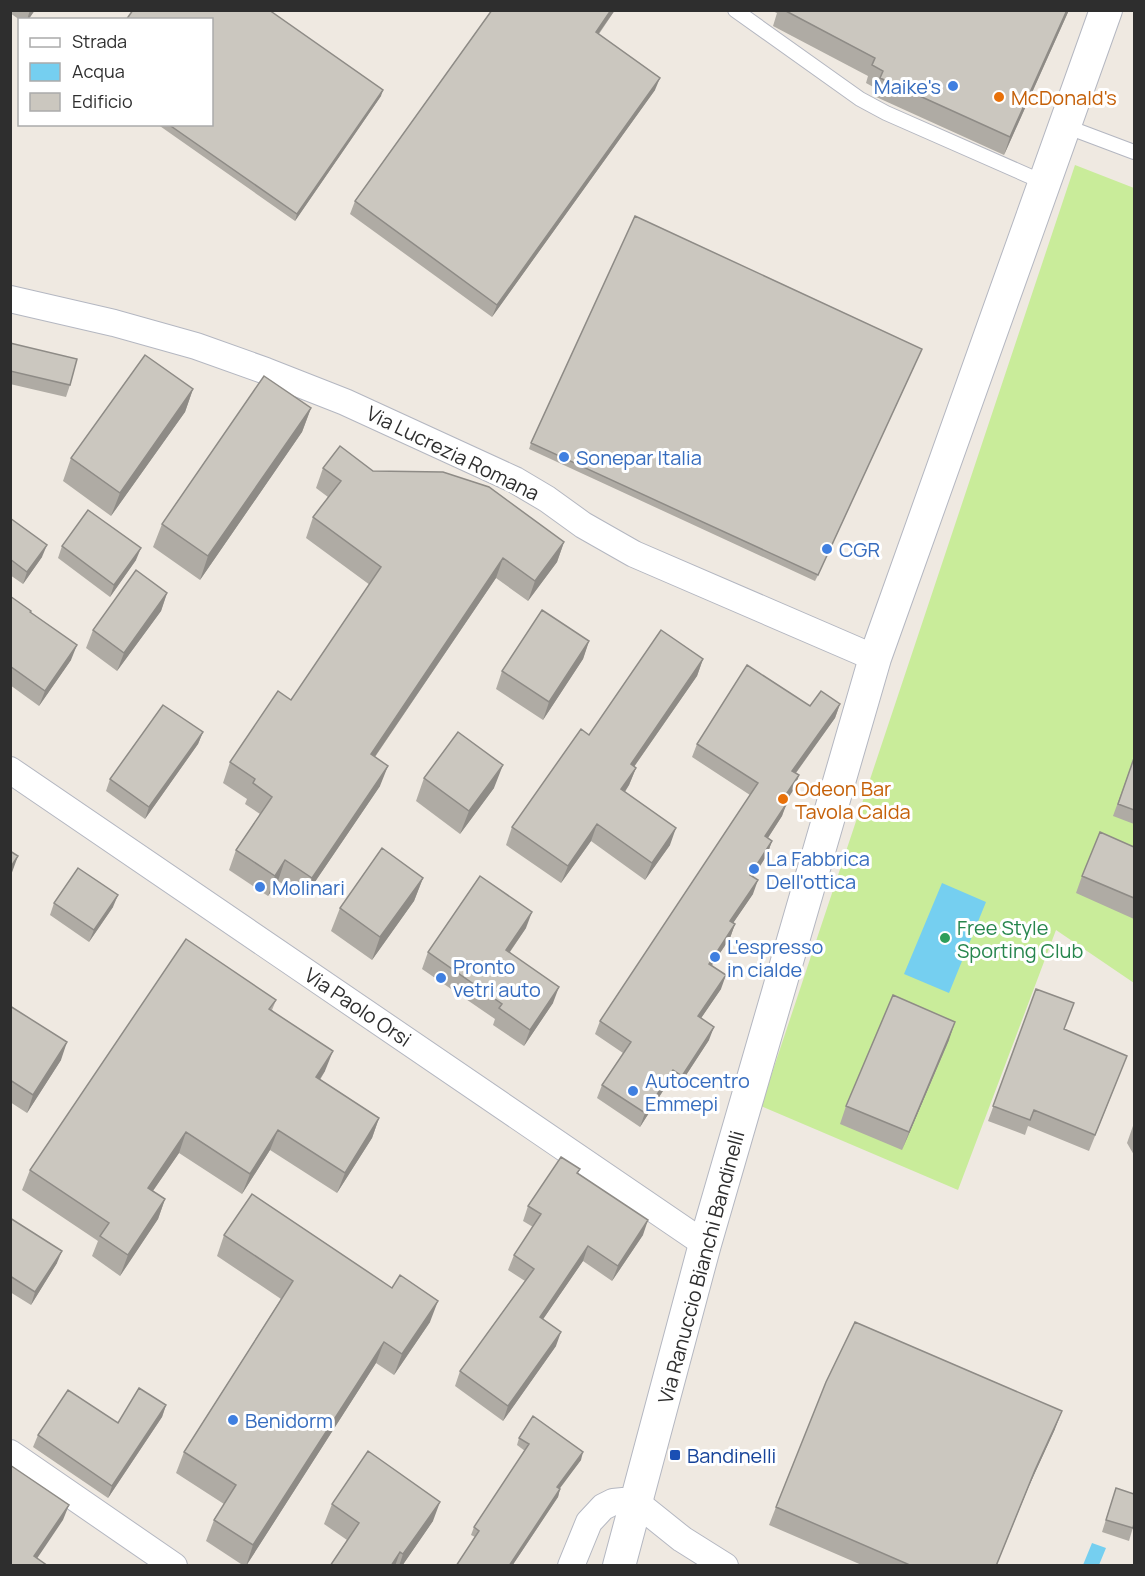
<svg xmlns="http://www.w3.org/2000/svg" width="1145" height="1576" font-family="Manrope,sans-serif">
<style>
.pitch{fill:#c9ec9a}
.water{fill:#75cff0}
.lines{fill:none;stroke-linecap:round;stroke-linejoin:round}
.service-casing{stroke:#b4b7c1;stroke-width:16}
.minor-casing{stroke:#b4b7c1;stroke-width:28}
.tertiary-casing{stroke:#b4b7c1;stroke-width:34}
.service{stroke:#fff;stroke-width:14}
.minor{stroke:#fff;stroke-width:26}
.tertiary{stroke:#fff;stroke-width:32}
.wall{fill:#afaba4}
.shaded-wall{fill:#8e8b86}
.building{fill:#cbc7bf;stroke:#8e8b86;stroke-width:1.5}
.shop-dot{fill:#3f7fe0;stroke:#fff;stroke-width:2}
.food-dot{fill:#e8710a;stroke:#fff;stroke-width:2}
.leisure-dot{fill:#2e9e5b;stroke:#fff;stroke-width:2}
.transit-dot{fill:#1a4fb4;stroke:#fff;stroke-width:2}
.labels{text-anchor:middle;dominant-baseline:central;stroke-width:6;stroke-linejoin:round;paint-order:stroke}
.shop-label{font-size:20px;fill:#366cbe;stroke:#fff;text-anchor:start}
.food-label{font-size:20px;fill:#c56008;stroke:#fff;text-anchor:start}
.street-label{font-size:20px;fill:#2e2e2e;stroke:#fff}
.leisure-label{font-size:20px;fill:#27864d;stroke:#fff;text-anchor:start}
.transit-label{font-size:20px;fill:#164399;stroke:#fff;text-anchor:start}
</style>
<rect width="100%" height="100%" fill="#efe9e1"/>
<path class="pitch" d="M1075 165 1134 188V983L1056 930 958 1190 761 1106Z"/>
<path class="water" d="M942 883 986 902 949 993 904 974Z
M1092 1543 1106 1548 1099 1565H1083Z"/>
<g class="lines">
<defs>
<path id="service" d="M735 10 860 99 886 113 1045 183
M1065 126 1134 152"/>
<path id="minor" d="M10 299 114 323 196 346 266 371 345 402 515 480 547 499 583 525 634 554 875 658
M10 770 705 1244
M10 1453 174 1566
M571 1566 589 1522 603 1507 613 1502 623 1501 637 1503 682 1539 725 1566"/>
<path id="tertiary" d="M619 1566 705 1244 875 658 1106 10"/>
</defs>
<use href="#service" class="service-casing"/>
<use href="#minor" class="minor-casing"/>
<use href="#tertiary" class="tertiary-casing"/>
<use href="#service" class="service"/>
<use href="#minor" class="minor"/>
<use href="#tertiary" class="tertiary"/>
</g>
<path class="wall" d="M10 10H35L28 20H20L10 13Z
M492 10H615L599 34 655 90 492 317 350 214 355 201Z
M770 10H1069L1004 155 874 96 877 89 866 83 868 76 773 26 777 13Z
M381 96 295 221 157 124H212Z
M10 343 70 385 66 397 10 384Z
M919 355 815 581 529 449 531 443Z
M193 389 185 412 111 516 63 481 71 458Z
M311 408 302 432 200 580 153 547 162 524Z
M323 468 373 471 564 542 557 562 528 601 496 578 375 757 380 786 304 898 278 881 268 896 229 870 236 850 260 814 245 804 247 799 223 783 230 762 291 700 370 585 306 538 313 517 328 497 316 488Z
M10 518 42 557 23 584 10 575Z
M62 546 136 560 110 597 58 558Z
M167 593 161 611 117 671 86 648 93 630Z
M10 596 30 612 71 660 39 706 10 685Z
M589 641 583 659 543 720 496 689 502 671Z
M703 659 697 676 634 767 636 768 629 785 625 792 670 845 645 880 591 841 561 883 506 845 512 827 589 735Z
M840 704 835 718 796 773 799 775 794 789 786 801 782 816 768 838 772 841 767 855 753 877V894L733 923 735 924 730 938 712 965 721 989 701 1018 709 1040 677 1089 668 1083 640 1127 597 1098 602 1085 623 1053 595 1034 600 1021 750 795 692 757 697 744 810 706Z
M203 732 198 744 145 819 106 791 110 779Z
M1134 758V824L1113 816Z
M424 778 494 788 460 834 416 801Z
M1134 847V919L1076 893 1082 876Z
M423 878 414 901 372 960 331 931 340 908Z
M54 903 113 907 89 942 50 915Z
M526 928 510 952 553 1003 524 1046 493 1025 495 1019 422 969 428 952Z
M1036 989 1064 1029 1121 1071 1089 1151 1028 1126 1025 1135 988 1121Z
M276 1000 272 1010 325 1071 320 1080 379 1118 372 1138 337 1193 270 1150 242 1194 179 1153 153 1191 165 1199 158 1219 120 1276 92 1256 98 1241 22 1190 30 1170Z
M10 1006 61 1060 27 1113 10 1102Z
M949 1040 902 1150 840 1124 846 1106Z
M1134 1123V1155L1127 1143Z
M580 1169 578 1173 643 1235 612 1281 583 1261 543 1319 556 1346 503 1421 455 1386 460 1371 525 1281 508 1270 514 1255 533 1227 523 1221 528 1206Z
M10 1218 57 1263 31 1305 10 1292Z
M224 1235 430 1322 394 1375 376 1363 246 1566H244L206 1541 214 1520 224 1504 176 1473 184 1452 281 1299 217 1256Z
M166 1405 162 1417 108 1498 33 1447 38 1435 118 1423Z
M1055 1429 1028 1488 996 1566H864L769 1525 776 1507Z
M519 1438 581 1460 559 1488 560 1489 558 1497 512 1566H456L475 1537 471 1535 474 1527 525 1451 517 1445Z
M1116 1488 1134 1524 1129 1541 1102 1532Z
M332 1504 433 1521 402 1566H330L347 1540 324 1524Z"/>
<path class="shaded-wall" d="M30 10H35L28 20H27Z
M611 10H615L591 44 596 32Z
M1067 10H1069L1004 155 1010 137Z
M660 78 655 90 492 317 497 305Z
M383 90 381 96 295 221 297 214Z
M922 349 919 355 815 581 818 575Z
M193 389 185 412 111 516 120 493Z
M311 408 302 432 200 580 208 556Z
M564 542 557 562 528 601 535 581Z
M47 545 42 557 23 584 27 572Z
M141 548 136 560 110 597 114 585Z
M503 558 496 578 363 774 371 754Z
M167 593 161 611 117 671 124 653Z
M589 641 583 659 543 720 549 702Z
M77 645 71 660 39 706 45 691Z
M703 659 697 676 624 781 631 764Z
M840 704 835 718 787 785 792 771Z
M203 732 198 744 145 819 149 807Z
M503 765 494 788 460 834 469 811Z
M388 766 380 786 304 898 312 878Z
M636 768 629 785 615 806 621 789Z
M799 775 794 789 778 813 783 799Z
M787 803 782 816 760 850 765 836Z
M597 824 591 841 561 883 568 866Z
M676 828 670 845 645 880 652 863Z
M772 841 767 855 745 889 750 875Z
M18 856 10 878V868Z
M285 860 278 881 268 896 275 876Z
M423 878 414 901 372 960 380 937Z
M758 880 753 894 725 935 730 921Z
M118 895 113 907 89 942 94 930Z
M532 912 526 928 500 966 506 950Z
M735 924 730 938 704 977 709 964Z
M726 975 721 989 693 1030 698 1016Z
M559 987 553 1003 524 1046 530 1030Z
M955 1022 949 1040 902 1150 909 1132Z
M714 1027 709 1040 677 1089 682 1076Z
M67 1042 61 1060 27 1113 33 1095Z
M333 1051 325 1071 308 1097 316 1077Z
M673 1070 668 1083 640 1127 645 1113Z
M379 1118 372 1138 337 1193 345 1173Z
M278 1130 270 1150 242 1194 250 1174Z
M186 1132 179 1153 141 1208 148 1188Z
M165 1199 158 1219 120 1276 128 1255Z
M648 1220 643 1235 612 1281 618 1266Z
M588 1246 583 1261 535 1331 540 1317Z
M62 1251 57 1263 31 1305 35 1292Z
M438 1301 430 1322 394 1375 402 1354Z
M561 1332 556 1346 503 1421 508 1406Z
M384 1342 376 1363 246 1566 253 1545Z
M166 1405 162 1417 108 1498 112 1486Z
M1062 1411 1055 1429 1028 1488 996 1566 1035 1470Z
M583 1452 581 1460 555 1495 557 1487Z
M560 1489 558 1497 512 1566H509Z
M440 1502 433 1521 402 1566H399L403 1554Z
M69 1505 63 1520 32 1566 34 1556Z
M400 1552 395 1566H391Z"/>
<path class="building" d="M133 10H269L383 90 297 214 168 124H212V20H126Z
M492 10H611L596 32 660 78 497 305 355 201Z
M784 10H1067L1010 137 880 78 883 71 872 65 875 58Z
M635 216 922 349 818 575 531 443Z
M10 343 77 359 70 385 10 371Z
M145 355 193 389 120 493 71 458Z
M264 376 311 408 208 556 162 524Z
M340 446 373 471 443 472 489 487 564 542 535 581 503 558 371 754 388 766 312 878 285 860 275 876 236 850 272 797 253 783 255 779 230 762 278 691 291 700 381 567 313 517 341 481 323 468Z
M88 510 141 548 114 585 62 546Z
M10 518 47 545 27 572 10 559Z
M136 570 167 593 124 653 93 630Z
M10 596 31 611 30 612 77 645 45 691 10 666Z
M542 610 589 641 549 702 502 671Z
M661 630 703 659 631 764 636 768 621 789 676 828 652 863 597 824 568 866 512 827 581 729 589 735Z
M747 665 810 706 821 691 840 704 792 771 799 775 783 799 787 803 765 836 772 841 750 875 758 880 730 921 735 924 709 964 726 975 698 1016 714 1027 682 1076 673 1070 645 1113 602 1085 631 1042 600 1021 758 783 697 744Z
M163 705 203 732 149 807 110 779Z
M458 732 503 765 469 811 424 778Z
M1134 758V810L1118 804Z
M1100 832 1134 847V898L1082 876Z
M382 848 423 878 380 937 340 908Z
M10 851 18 856 10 868Z
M78 868 118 895 94 930 54 903Z
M480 876 532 912 506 950 559 987 530 1030 499 1008 502 1004 428 952Z
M186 939 276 1000 269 1009 333 1051 316 1077 379 1118 345 1173 278 1130 250 1174 186 1132 148 1188 165 1199 128 1255 100 1236 109 1223 30 1170Z
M1036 989 1074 1003 1064 1029 1127 1056 1095 1135 1034 1110 1030 1120 993 1106Z
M893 995 955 1022 909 1132 846 1106Z
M10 1006 67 1042 33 1095 10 1080Z
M561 1157 580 1169 577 1173 648 1220 618 1266 588 1246 540 1317 561 1332 508 1406 460 1371 534 1269 514 1255 541 1214 528 1206Z
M252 1194 392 1288 400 1275 438 1301 402 1354 384 1342 253 1545 214 1520 236 1485 184 1452 293 1281 224 1235Z
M10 1218 62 1251 35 1292 10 1276Z
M855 1322 1062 1411 1035 1470 996 1566H912L776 1507 826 1382Z
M139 1388 166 1405 112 1486 38 1435 68 1390 118 1423Z
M533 1416 583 1452 557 1487 560 1489 509 1566H456L479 1531 474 1527 529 1444 519 1438Z
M368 1451 440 1502 403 1554 400 1552 391 1566H330L359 1523 332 1504Z
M10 1465 69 1505 34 1556 48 1566H10Z
M1116 1488 1134 1494V1524L1133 1528 1106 1520Z"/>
<g class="shop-dot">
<circle cx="953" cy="86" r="6"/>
<circle cx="564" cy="457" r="6"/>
<circle cx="827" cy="549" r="6"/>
<circle cx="754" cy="869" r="6"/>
<circle cx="260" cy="887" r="6"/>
<circle cx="715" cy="957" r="6"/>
<circle cx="441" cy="978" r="6"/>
<circle cx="633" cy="1091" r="6"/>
<circle cx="233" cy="1420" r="6"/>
</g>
<g class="food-dot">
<circle cx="999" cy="97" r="6"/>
<circle cx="783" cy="799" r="6"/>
</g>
<circle class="leisure-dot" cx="945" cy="938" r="6"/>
<rect class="transit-dot" x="669" y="1449" width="12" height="12" rx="3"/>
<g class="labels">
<g class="shop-label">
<text x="941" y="86" text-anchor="end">Maike's</text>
<text x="576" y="457">Sonepar Italia</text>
<text x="839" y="549">CGR</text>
<text x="766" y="858">La Fabbrica<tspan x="766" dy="23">Dell'ottica</tspan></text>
<text x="272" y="887">Molinari</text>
<text x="727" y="946">L'espresso<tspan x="727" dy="23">in cialde</tspan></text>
<text x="453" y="966">Pronto<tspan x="453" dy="23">vetri auto</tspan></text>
<text x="645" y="1080">Autocentro<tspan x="645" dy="23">Emmepi</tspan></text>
<text x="245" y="1420">Benidorm</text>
</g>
<g class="food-label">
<text x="1011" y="97">McDonald's</text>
<text x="795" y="788">Odeon Bar<tspan x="795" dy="23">Tavola Calda</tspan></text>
</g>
<g class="street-label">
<text transform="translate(453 453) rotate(26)">Via Lucrezia Romana</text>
<text transform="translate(358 1007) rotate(34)">Via Paolo Orsi</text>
<text transform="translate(701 1267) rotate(-75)">Via Ranuccio Bianchi Bandinelli</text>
</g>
<g class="leisure-label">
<text x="957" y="927">Free Style<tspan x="957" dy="23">Sporting Club</tspan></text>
</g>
<g class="transit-label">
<text x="687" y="1455">Bandinelli</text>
</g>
</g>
<rect width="1145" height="1576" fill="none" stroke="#2e2e2e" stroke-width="24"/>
<rect x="18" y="18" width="195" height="108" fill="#ffffff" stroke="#ababab" stroke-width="1.5"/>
<rect x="30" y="38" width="30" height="9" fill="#ffffff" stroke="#ababab" stroke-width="1.5"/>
<text x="72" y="48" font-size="18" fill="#2e2e2e">Strada</text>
<rect x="30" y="63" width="30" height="18" fill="#75cff0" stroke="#ababab" stroke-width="1.5"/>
<text x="72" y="78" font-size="18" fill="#2e2e2e">Acqua</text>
<rect x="30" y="93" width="30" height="18" fill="#cbc7bf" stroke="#ababab" stroke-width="1.5"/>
<text x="72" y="108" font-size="18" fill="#2e2e2e">Edificio</text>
</svg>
